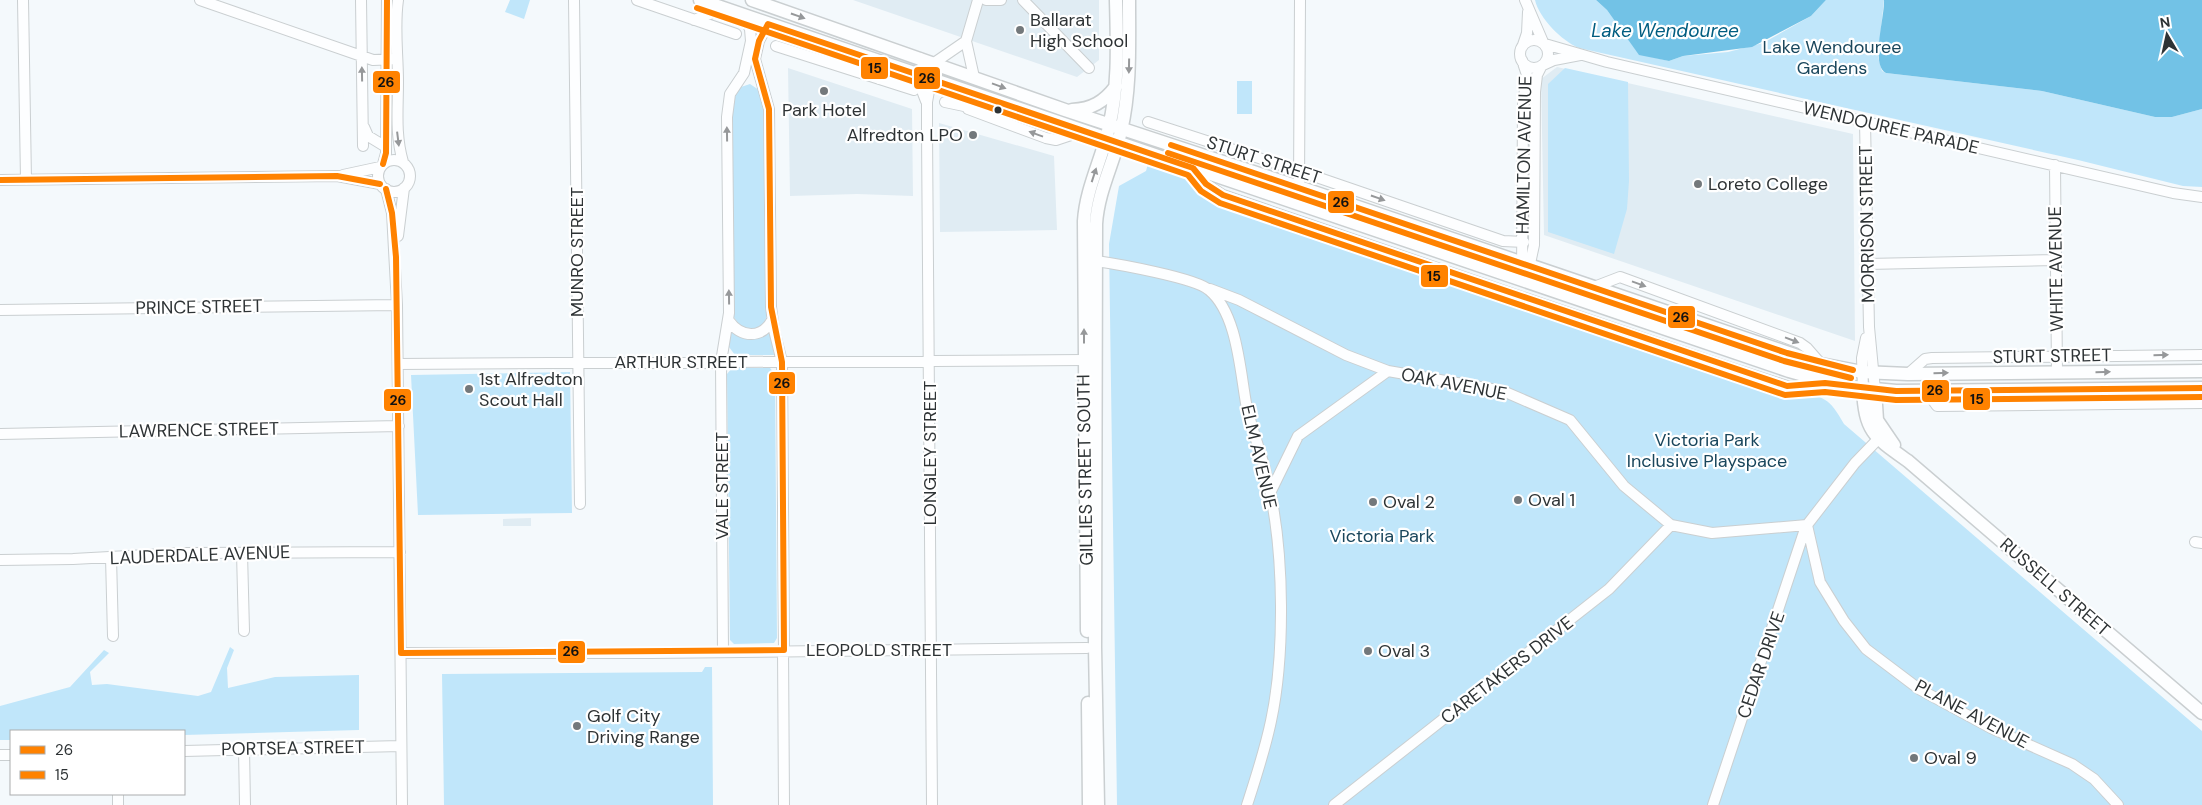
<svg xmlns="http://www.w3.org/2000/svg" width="2202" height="805" font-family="'DM Sans',sans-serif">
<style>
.built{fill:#e0ecf3}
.green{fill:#c0e6fa}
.water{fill:#72c2e6}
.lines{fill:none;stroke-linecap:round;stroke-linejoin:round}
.minor-casing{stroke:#cacfd1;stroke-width:12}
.major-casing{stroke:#cacfd1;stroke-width:15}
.minor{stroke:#fdfeff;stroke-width:10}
.major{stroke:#fdfeff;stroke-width:12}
.bus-1-casing{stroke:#fff;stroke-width:10}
.bus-2-casing{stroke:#fff;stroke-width:10}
.bus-1{stroke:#ff8200;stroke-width:6}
.bus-2{stroke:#ff8200;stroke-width:6}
.oneway{fill:#96989a}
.poi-dot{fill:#73787b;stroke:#fff;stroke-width:2}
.bus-dot{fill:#2e3335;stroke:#fff;stroke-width:2}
.labels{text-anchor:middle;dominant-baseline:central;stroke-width:4.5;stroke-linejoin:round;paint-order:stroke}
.poi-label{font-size:18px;fill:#2e3335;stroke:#fff;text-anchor:start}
.park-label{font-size:18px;fill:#19465c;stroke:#fff}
.street-label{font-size:18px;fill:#2e3335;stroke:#fff}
.water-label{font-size:19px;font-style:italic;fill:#015d80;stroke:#fff}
.line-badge{stroke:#fff;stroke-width:2}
.pale-badge-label{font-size:14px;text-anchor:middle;font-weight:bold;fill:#111}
</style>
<rect width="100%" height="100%" fill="#f4f9fc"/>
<path class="built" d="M853 0H1099V60L1077 77Z
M1557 67 1853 134 1855 341 1544 235 1541 79Z
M788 68 912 109 913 196 857 194 790 196Z
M939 123 1054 156 1057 230 940 232Z
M531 518V526H503V519Z"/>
<path class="green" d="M510 0H530L524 19 505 12Z
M1535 0H1596L1607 10 1639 54 1669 61 1683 56 1728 52 1763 43 1811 16 1826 0H1884L1878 57 1882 71 1886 73 2042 91 2155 117H2172L2202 109V187L2183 186 2078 160 1579 48C1562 41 1539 18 1535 0Z
M1565 68 1628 82 1629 181 1627 209 1614 254 1548 232V84Z
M1237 81H1252V114H1237Z
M750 84 759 90 765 102 768 312 764 324 753 330 742 329 733 316 731 107 732 99 741 87Z
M1149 160 1193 176 1203 188 1215 197 1795 391C1824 397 1829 397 1844 424L2202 731V805H1117L1109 244 1119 186 1146 171Z
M731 332C749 342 752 339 770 332L774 355H735L729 347Z
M732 368H770L775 374 777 638 774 643 734 644 730 640 727 374Z
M570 372 572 513 418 515 411 375Z
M230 647 234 650 227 668 228 688 275 677 359 675V730L184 735V731H11V740H0V706L70 687 104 650 109 653 90 672 92 685 107 684 198 696 211 692Z
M705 667H712L713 805H444L442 674 702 672Z"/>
<path class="water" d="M1596 0H1826L1811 16 1752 47 1683 56 1669 61 1639 55 1607 10Z
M1884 0H2202V109L2172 117H2155L2042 91 1886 73C1870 65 1885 16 1884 0Z"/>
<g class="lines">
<defs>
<path id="minor" d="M23 0 26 180
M200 0 373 60 397 59
M361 0 363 146
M398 0C394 27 398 54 398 82 398 110 395 134 403 162
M574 0 580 504
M637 0 736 34
M986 0H1001
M1023 0 1089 68
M1525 0 1543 42
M694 20 723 9
M768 24 759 41 755 59 769 109 771 307 774 330 782 362 784 650
M1520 54a14 14 0 1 1 28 0a14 14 0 1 1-28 0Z
M1545 44 1607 62 2173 193 2202 197
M1523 45 1527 33 1528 12
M776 46 914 90
M920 58 931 80 927 102V132L932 805
M1522 60 1527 75 1523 104 1522 280
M934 63 966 41
M1543 65 1554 60 1580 55
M916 75 926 101
M974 77 966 41 978 0
M879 79 906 71
M954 87 968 109 1046 138 1056 140 1083 131
M945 102 964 106
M1148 122 1299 171 1503 241 1524 242
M1865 122 1869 327 1875 390
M364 127 368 136 386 147
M378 176a16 16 0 1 1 32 0a16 16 0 1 1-32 0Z
M383 164 386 153 387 0
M2055 165 2057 372
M1193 168 1206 184 1223 195 1719 364 1790 387 1825 383
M343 175 380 167
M0 180 337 176 380 184
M1299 187 1300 0
M386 189 392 213 397 305 402 805
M398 236 404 188
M1096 261C1117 264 1196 278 1209 290 1237 313 1240 370 1246 403 1252 433 1265 461 1270 491 1284 557 1285 655 1271 721 1265 750 1256 777 1247 805
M1867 264 2055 260
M1526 282 1534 245 1535 92 1537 75 1541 67
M1594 287 1620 277 1800 343 1807 348 1821 364
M1210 289 1239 300 1346 355 1388 371
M0 310 397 305
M729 321C741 338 762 339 772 320
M398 364 1084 360
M1908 374 1925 359 1932 358 2202 355
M1863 389 1862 358 1866 338
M1926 391 1937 406 2202 403
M0 434 399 426
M1271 491 1298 436 1388 371 1503 391 1570 420 1624 486 1671 525 1712 533 1807 525 1855 463 1884 433
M1807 525 1820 582 1844 621 1866 649 1919 689 1991 728 2072 764 2094 779 2118 805
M2195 542 2202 543
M242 553 244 631
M111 557 113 636
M0 560 73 559 183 553 400 552
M783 650 784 805
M723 652 721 362 729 313 727 117 730 94 744 73 751 41 750 29 743 15
M401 653H651L1087 648
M244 749 245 805
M184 751 401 746
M0 755H11
M118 794V805
M1334 805 1609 589 1671 525
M1713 805 1806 526"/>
<path id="major" d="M700 0 1789 371 1843 386 1896 391 2202 388
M752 0 1065 110 1299 187 1821 364 1862 372 1908 374 2202 371
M1072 110C1092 109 1104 102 1116 86
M1863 389C1865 432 1874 437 1908 461L2202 713
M1875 390 1877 420 1894 445
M1087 631 1084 221C1086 188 1102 159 1109 127 1119 85 1117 43 1116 0
M1088 703 1089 805
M1098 805 1095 647 1096 224C1098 191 1114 163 1121 131 1131 88 1129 44 1129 0"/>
</defs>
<use href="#minor" class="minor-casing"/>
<use href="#major" class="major-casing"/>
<use href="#minor" class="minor"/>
<use href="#major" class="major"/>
<defs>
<path id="bus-1" d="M1171 145 1787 353 1853 370
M383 164 386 153 387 0
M0 180 337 176 380 184
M386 189 392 213 396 257 401 653 783 650
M784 650 782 362 771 307 769 109 755 59 759 41 768 24 1193 168 1206 184 1223 195 1787 386 1825 383 1896 391 2202 388"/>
<path id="bus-2" d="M697 8 1188 175 1201 191 1220 203 1785 395 1825 392 1896 400 2202 397
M1168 153 1784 361 1851 378"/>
</defs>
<use href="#bus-1" class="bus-1-casing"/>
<use href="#bus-2" class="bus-2-casing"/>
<use href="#bus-1" class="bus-1"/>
<use href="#bus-2" class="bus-2"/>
</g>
<defs><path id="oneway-solid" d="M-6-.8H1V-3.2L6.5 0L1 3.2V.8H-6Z" transform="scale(1.25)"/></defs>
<g class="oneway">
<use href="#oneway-solid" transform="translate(798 16) rotate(19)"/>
<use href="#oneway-solid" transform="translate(1129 66) rotate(91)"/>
<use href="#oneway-solid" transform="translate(362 74) rotate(-91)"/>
<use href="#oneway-solid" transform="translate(999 86) rotate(20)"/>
<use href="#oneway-solid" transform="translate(727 134) rotate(-91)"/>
<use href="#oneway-solid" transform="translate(1036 134) rotate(-160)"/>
<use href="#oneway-solid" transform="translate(398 139) rotate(83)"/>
<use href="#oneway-solid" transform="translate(1094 175) rotate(-72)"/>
<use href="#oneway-solid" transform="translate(1378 198) rotate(19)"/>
<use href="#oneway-solid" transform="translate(1639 284) rotate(20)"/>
<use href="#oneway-solid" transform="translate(729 297) rotate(-91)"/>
<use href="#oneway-solid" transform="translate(1084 336) rotate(-90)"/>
<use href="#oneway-solid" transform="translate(1792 340) rotate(21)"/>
<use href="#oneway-solid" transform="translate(2161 355) rotate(-1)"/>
<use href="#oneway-solid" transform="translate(2103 372) rotate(-1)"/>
<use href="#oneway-solid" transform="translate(1941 373) rotate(-1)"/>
</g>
<g class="poi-dot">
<circle cx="1020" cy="30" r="5"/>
<circle cx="824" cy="91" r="5"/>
<circle cx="973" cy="135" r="5"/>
<circle cx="1698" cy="184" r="5"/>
<circle cx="469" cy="389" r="5"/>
<circle cx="1518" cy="500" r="5"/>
<circle cx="1373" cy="502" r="5"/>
<circle cx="1368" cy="651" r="5"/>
<circle cx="577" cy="726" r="5"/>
<circle cx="1914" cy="758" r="5"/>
</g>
<circle class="bus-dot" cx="998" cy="110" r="4.5"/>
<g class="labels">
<g class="poi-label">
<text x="1030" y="20">Ballarat<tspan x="1030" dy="21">High School</tspan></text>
<text x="824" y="110" text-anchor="middle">Park Hotel</text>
<text x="963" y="135" text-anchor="end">Alfredton LPO</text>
<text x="1708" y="184">Loreto College</text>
<text x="479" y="379">1st Alfredton<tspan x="479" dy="21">Scout Hall</tspan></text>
<text x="1528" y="500">Oval 1</text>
<text x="1383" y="502">Oval 2</text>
<text x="1378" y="651">Oval 3</text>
<text x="587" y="716">Golf City<tspan x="587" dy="21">Driving Range</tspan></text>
<text x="1924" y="758">Oval 9</text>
</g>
<g class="park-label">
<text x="1832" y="47">Lake Wendouree<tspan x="1832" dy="21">Gardens</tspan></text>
<text x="1707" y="440">Victoria Park<tspan x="1707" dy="21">Inclusive Playspace</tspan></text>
<text x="1382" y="536">Victoria Park</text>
</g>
<g class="street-label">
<text transform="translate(1891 128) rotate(13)">WENDOUREE PARADE</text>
<text transform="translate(1524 155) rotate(-89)">HAMILTON AVENUE</text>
<text transform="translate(1264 160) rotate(18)">STURT STREET</text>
<text transform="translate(1867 224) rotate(-91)">MORRISON STREET</text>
<text transform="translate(577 252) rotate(-90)">MUNRO STREET</text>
<text transform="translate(2056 269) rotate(-91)">WHITE AVENUE</text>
<text transform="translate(199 307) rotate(-1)">PRINCE STREET</text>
<text transform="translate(2052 356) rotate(-1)">STURT STREET</text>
<text x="681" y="362">ARTHUR STREET</text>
<text transform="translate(1454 384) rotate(11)">OAK AVENUE</text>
<text transform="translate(199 430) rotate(-1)">LAWRENCE STREET</text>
<text transform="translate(930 453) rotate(-90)">LONGLEY STREET</text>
<text transform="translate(1259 457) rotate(77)">ELM AVENUE</text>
<text transform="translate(1085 470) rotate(-91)">GILLIES STREET SOUTH</text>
<text transform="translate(722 486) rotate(-90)">VALE STREET</text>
<text transform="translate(200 555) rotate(-2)">LAUDERDALE AVENUE</text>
<text transform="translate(2055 587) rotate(41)">RUSSELL STREET</text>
<text x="879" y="650">LEOPOLD STREET</text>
<text transform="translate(1761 665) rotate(-71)">CEDAR DRIVE</text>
<text transform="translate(1507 670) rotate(-38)">CARETAKERS DRIVE</text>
<text transform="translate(1972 714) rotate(28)">PLANE AVENUE</text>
<text transform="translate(293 748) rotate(-1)">PORTSEA STREET</text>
</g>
<g class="water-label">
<text x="1665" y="30">Lake Wendouree</text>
</g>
</g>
<g class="line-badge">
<rect x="860" y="56" width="29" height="24" rx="5" fill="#ff8200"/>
<rect x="913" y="66" width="28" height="24" rx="5" fill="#ff8200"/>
<rect x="372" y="70" width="29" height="24" rx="5" fill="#ff8200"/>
<rect x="1327" y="190" width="28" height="24" rx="5" fill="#ff8200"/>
<rect x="1420" y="264" width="29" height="24" rx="5" fill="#ff8200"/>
<rect x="1667" y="305" width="29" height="24" rx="5" fill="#ff8200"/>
<rect x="768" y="371" width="28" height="24" rx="5" fill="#ff8200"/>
<rect x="1921" y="379" width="29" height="24" rx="5" fill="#ff8200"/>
<rect x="1962" y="387" width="29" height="24" rx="5" fill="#ff8200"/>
<rect x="383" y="388" width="29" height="24" rx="5" fill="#ff8200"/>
<rect x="557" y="640" width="29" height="24" rx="5" fill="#ff8200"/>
</g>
<g class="pale-badge-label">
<text x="875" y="73">15</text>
<text x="927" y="83">26</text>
<text x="386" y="87">26</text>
<text x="1341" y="207">26</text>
<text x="1434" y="281">15</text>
<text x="1681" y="322">26</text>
<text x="782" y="388">26</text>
<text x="1935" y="395">26</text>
<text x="1977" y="404">15</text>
<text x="398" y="405">26</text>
<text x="571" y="656">26</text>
</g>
<rect x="10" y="730" width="175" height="65" fill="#ffffff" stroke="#abadae"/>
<rect x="20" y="746" width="25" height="8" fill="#ff8200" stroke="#abadae"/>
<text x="55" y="755" font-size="15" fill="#2e3335">26</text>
<rect x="20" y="771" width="25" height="8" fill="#ff8200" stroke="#abadae"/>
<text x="55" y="780" font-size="15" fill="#2e3335">15</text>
<g transform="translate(2167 35) rotate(351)" stroke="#ffffff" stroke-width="4" paint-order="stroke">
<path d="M0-4L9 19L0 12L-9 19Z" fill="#2e3335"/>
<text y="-8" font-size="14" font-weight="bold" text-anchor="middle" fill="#2e3335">N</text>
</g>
</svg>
